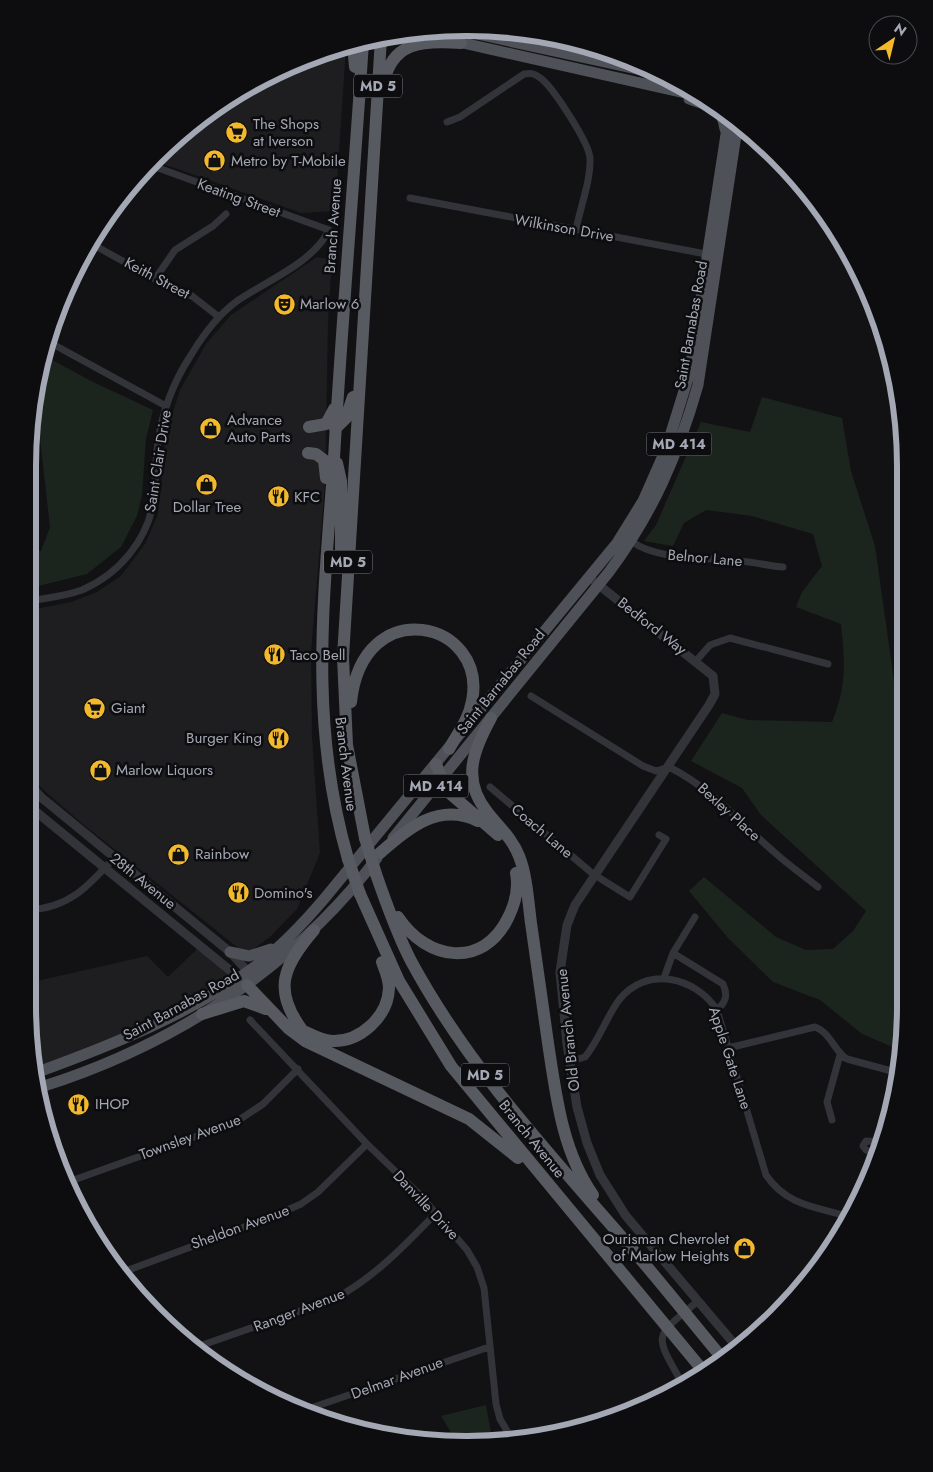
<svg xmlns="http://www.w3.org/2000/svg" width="933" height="1472" font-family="Jost,sans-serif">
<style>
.built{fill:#1e1e21}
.green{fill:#1c241e}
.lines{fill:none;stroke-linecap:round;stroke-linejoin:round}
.minor{stroke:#333439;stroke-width:7}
.tertiary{stroke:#333439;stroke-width:9}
.primary{stroke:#4f5158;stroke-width:11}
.trunk{stroke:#575a61;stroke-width:12}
.trunk-bridge{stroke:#575a61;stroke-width:12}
.labels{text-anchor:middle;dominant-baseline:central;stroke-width:5;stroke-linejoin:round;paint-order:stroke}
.shield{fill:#0d0d0f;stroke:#777a83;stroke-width:1}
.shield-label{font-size:14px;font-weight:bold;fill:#a4a8b5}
.poi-label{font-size:15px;fill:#a4a8b5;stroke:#0d0d0f;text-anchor:start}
.street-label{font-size:15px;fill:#a4a8b5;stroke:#0d0d0f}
.rim{fill:none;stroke:#a4a8b5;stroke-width:6}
</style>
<rect width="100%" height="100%" fill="#121214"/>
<path class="built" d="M346 46 335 211 301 213 155 161 177 136 247 86 326 51Z
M317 257 332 260 328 321 325 485 311 653 312 737 320 853 297 909 270 937 252 950 242 951 84 825 47 793 29 775 30 610 71 602 97 592 121 576 145 544 158 514 166 433 180 390 206 344 231 315Z
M199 947 232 977 135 1028 38 1067 28 1005V983L147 956 168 977Z"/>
<path class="green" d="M45 356 91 381 153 410 146 439 142 495 137 516 121 547 87 574 30 588V550L41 551 50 527 35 394Z
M762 397 842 418 851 471 875 546 896 695 903 709 902 1051 862 1034 820 1000 773 982 728 938 689 891 704 877 776 937 806 950 833 949 853 931 866 911 761 815 742 788 691 761 722 713 747 720 832 722C847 685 845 663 841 624L796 607 802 592 822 566 813 534 752 516 706 510 684 523 673 546 644 541 656 525 701 422 750 432Z
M486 1405 492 1438 457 1442 441 1416Z"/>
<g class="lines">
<path class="minor" d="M447 122 460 117 524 74C530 73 534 73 539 77 552 85 589 143 590 158 591 181 580 207 576 230
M410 198 711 255
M92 244 155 279 192 296 219 317
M155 279 175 250 213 226 226 214
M49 342 166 406
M631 541C658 561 707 557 740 561 755 562 768 566 783 567
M30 601C47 598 66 596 82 590 119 574 148 540 154 499 156 480 155 461 158 443 162 412 174 381 191 355 203 335 218 315 237 301 266 281 313 263 329 230L150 165
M696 661 710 645 730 638 828 664
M531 696 643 766 656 771 669 767C711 788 738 821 773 851 787 864 803 875 818 887
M490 787 593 874 630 897 666 839 659 835
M28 910C70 908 88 886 115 857
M673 953 723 984C728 995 726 1002 717 1010
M664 978 673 953 695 917
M250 1020 367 1144 420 1195 467 1250 477 1267 484 1288 496 1404 500 1419 510 1436
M728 1048 815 1027C831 1033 834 1051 847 1059L899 1073
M571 1061 585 1057C599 1040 606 1018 619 1000 646 965 696 977 717 1010L766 1175C786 1205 815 1207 847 1216
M832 1120 827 1102 840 1055
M877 1154 866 1150 863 1146 866 1141 881 1142
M68 1182 236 1122 263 1104 298 1069
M123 1272 269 1218 301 1204 318 1192 367 1144
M194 1348 334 1299C374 1278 405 1245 436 1213
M682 1383C653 1332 654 1338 698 1301
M305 1410 489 1347"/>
<path class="tertiary" d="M595 582 713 676 715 694 709 705 575 905 567 925 560 972 567 1044 577 1107 587 1143 600 1175 626 1216 736 1346
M29 784 42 798 230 952 252 976
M29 806 243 981"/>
<path class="primary" d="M459 30 664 75
M410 31 698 96
M689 99C709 107 721 103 725 129
M393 838 609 572C653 513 678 455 698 385L738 122
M230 952 249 956 271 949
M38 1072C109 1046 193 1013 253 968 280 948 302 925 324 899L617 543 643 501 666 449 689 375 729 115
M41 1087C172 1046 294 968 377 858"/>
<path class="trunk" d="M460 30H462
M353 44 355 67
M383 87C390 41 423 40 461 43
M309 427 326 424 334 409
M335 429 346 418 353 397
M308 453 316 454 324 460 326 478
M337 463 341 481V552
M351 702C363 591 488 621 472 701 469 719 458 733 449 749
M491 718C473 751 461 780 488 813 499 827 512 838 519 856 527 876 528 901 531 923 537 963 542 1003 548 1043 556 1095 562 1151 593 1195
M436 764 446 790 498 835
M365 838 347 745 343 657 381 38
M380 853C408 828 439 802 478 821
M348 859C308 721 324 598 334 458 342 319 354 181 363 42
M376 874C386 903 397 934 411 961 466 1063 544 1148 619 1234 655 1275 688 1317 723 1359
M360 894 399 981 451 1066 705 1373
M398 917C427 961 483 969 508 918 515 904 519 888 516 873
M247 985 289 1029 305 1041 469 1119 518 1158
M202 1014 244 1001 266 1009
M303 1031C272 990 283 966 314 930
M306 1032C314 1036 322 1040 332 1041 360 1042 388 1017 389 988 389 979 385 970 382 962"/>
<path class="trunk-bridge" d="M365 838 376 874
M348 859 360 894"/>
</g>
<defs>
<symbol id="supermarket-disc" viewBox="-11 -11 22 22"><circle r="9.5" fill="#f4b92a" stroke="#0d0d0f"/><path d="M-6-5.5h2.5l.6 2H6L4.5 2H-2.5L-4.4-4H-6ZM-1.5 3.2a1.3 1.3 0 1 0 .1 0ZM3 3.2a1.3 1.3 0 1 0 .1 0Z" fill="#111"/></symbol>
<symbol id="shop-disc" viewBox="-11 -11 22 22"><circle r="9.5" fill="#f4b92a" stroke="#0d0d0f"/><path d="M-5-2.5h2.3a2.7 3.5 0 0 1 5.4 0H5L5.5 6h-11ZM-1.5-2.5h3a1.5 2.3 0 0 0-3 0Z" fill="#111"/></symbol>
<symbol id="theatre-disc" viewBox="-11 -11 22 22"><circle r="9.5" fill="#f4b92a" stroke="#0d0d0f"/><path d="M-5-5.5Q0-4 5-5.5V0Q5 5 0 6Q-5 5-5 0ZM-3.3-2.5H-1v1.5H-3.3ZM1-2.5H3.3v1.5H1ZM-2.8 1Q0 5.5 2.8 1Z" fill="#111"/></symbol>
<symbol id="restaurant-disc" viewBox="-11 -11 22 22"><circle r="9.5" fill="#f4b92a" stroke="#0d0d0f"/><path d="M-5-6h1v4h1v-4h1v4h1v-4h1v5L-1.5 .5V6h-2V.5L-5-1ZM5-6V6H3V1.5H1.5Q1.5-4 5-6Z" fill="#111"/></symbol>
</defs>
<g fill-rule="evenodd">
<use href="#supermarket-disc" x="224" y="120" width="25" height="25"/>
<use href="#shop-disc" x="202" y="148" width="25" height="25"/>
<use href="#theatre-disc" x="272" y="292" width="25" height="25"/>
<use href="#shop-disc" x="198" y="416" width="25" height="25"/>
<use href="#shop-disc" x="194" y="472" width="25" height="25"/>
<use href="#restaurant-disc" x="266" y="484" width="25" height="25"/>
<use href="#restaurant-disc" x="262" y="642" width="25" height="25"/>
<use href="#supermarket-disc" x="82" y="696" width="25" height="25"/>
<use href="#restaurant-disc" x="266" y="726" width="25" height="25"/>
<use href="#shop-disc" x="88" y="758" width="25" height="25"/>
<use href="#shop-disc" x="166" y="842" width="25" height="25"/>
<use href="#restaurant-disc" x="226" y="880" width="25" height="25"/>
<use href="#restaurant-disc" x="66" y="1092" width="25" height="25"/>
<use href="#shop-disc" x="732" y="1236" width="25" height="25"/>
</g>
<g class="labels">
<g class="shield">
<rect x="354" y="74.5" width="48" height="23" rx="4"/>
<rect x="646.5" y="432.5" width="65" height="23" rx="4"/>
<rect x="324" y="550.5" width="48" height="23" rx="4"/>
<rect x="403.5" y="774.5" width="65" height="23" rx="4"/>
<rect x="461" y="1063.5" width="48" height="23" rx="4"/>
</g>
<g class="shield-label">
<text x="378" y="86">MD 5</text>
<text x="679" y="444">MD 414</text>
<text x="348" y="562">MD 5</text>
<text x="436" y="786">MD 414</text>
<text x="485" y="1075">MD 5</text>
</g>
<g class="poi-label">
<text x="253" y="124">The Shops<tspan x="253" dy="17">at Iverson</tspan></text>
<text x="231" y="161">Metro by T-Mobile</text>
<text x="300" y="304">Marlow 6</text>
<text x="227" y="420">Advance<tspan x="227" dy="17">Auto Parts</tspan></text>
<text x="294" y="497">KFC</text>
<text x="207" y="507" text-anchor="middle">Dollar Tree</text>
<text x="290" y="655">Taco Bell</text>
<text x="111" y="708">Giant</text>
<text x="262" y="738" text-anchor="end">Burger King</text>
<text x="116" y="770">Marlow Liquors</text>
<text x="195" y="854">Rainbow</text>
<text x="254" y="893">Domino's</text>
<text x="95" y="1104">IHOP</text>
<text x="729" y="1239" text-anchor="end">Ourisman Chevrolet<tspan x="729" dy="17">of Marlow Heights</tspan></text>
</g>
<g class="street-label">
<text transform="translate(239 198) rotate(20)">Keating Street</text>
<text transform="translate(333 226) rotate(-86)">Branch Avenue</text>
<text transform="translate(564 228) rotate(10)">Wilkinson Drive</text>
<text transform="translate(157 278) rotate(28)">Keith Street</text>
<text transform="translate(691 325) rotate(-80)">Saint Barnabas Road</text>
<text transform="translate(158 461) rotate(-81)">Saint Clair Drive</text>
<text transform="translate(705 558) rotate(5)">Belnor Lane</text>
<text transform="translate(652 626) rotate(38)">Bedford Way</text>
<text transform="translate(501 682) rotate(-51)">Saint Barnabas Road</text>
<text transform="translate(346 764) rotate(83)">Branch Avenue</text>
<text transform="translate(729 812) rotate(42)">Bexley Place</text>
<text transform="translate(542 831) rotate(40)">Coach Lane</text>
<text transform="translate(143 881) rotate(39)">28th Avenue</text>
<text transform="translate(181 1005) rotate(-29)">Saint Barnabas Road</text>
<text transform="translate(568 1030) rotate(-96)">Old Branch Avenue</text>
<text transform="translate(730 1058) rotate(72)">Apple Gate Lane</text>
<text transform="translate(190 1137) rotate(-20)">Townsley Avenue</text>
<text transform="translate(532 1139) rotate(51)">Branch Avenue</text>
<text transform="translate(426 1205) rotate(47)">Danville Drive</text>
<text transform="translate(240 1227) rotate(-20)">Sheldon Avenue</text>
<text transform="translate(299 1310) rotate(-21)">Ranger Avenue</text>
<text transform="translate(397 1378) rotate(-20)">Delmar Avenue</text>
</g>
</g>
<path d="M0 0H933V1472H0ZM466 36H467A430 430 0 0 1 897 466V1006A430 430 0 0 1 467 1436H466A430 430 0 0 1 36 1006V466A430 430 0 0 1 466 36Z" fill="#0d0d0f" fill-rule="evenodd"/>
<path class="rim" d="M466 36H467A430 430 0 0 1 897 466V1006A430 430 0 0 1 467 1436H466A430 430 0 0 1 36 1006V466A430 430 0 0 1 466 36Z"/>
<g transform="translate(893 40) rotate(35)"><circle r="24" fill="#0d0d0f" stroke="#494b51"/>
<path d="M0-4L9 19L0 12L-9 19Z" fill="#f4b92a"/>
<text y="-8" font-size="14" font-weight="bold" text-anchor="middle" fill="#a4a8b5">N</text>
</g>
</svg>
